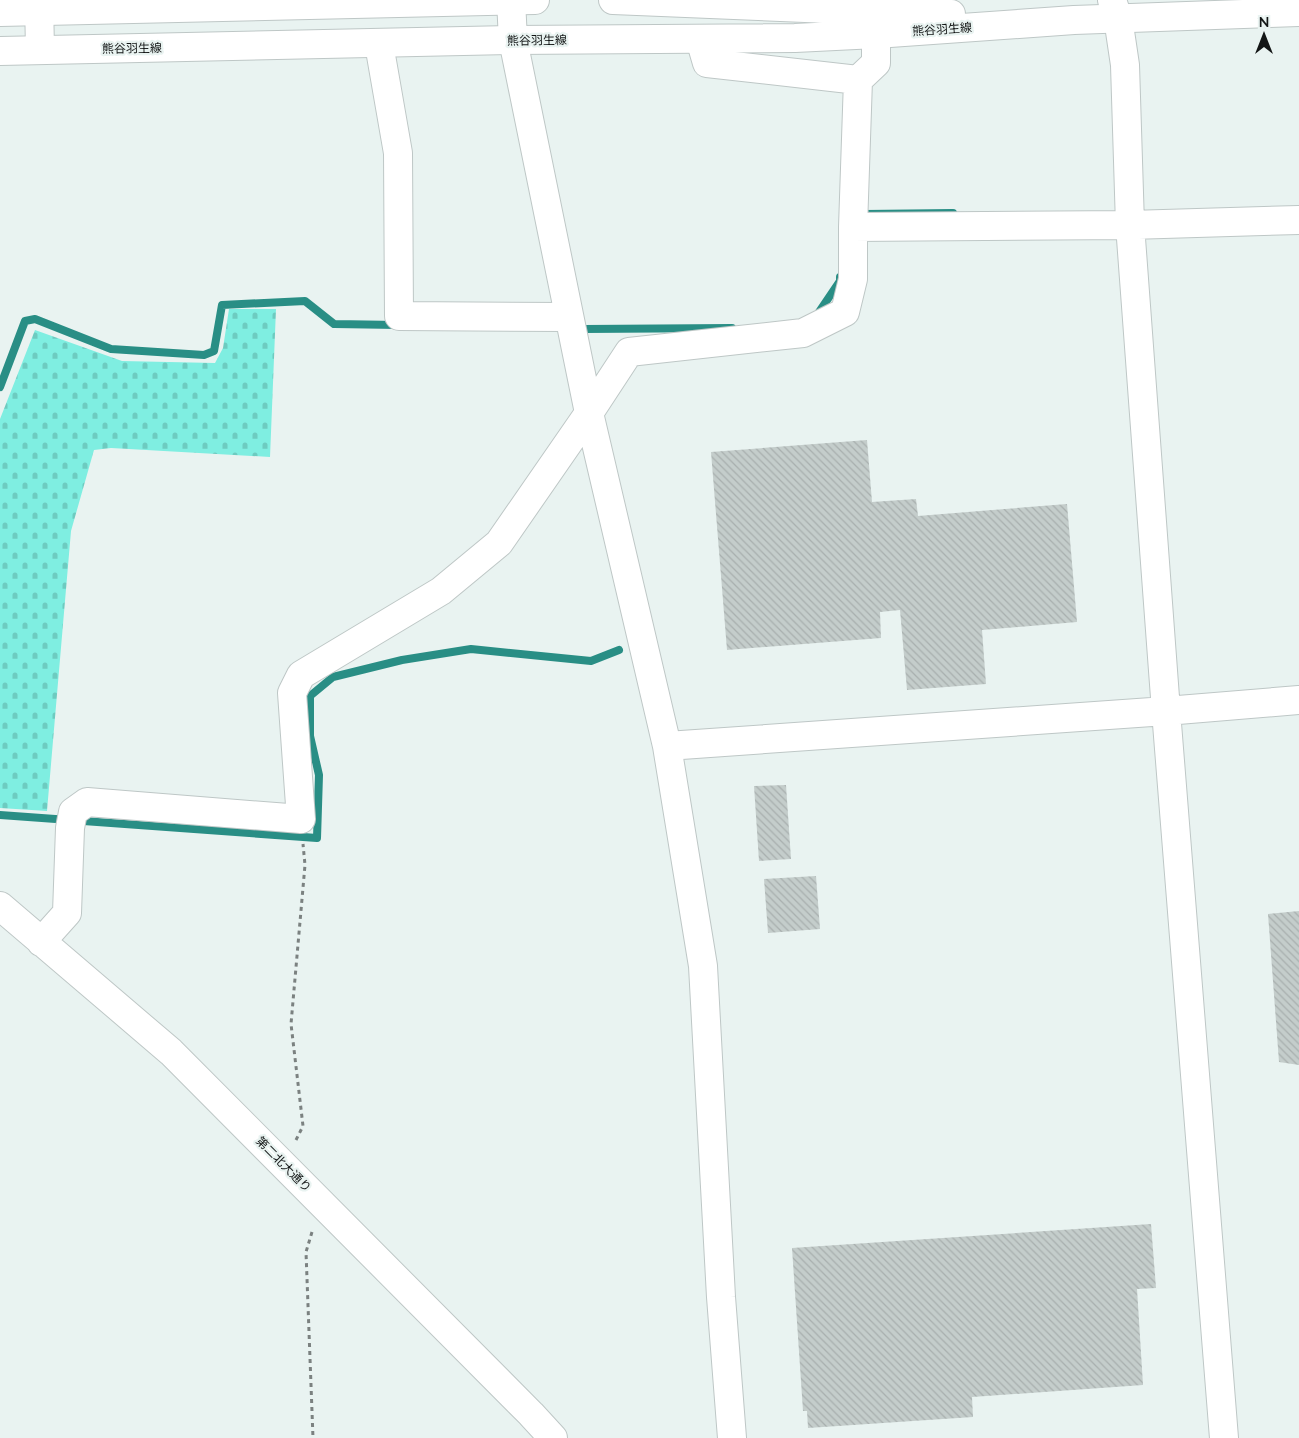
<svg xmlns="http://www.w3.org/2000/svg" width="1299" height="1438" font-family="Mulish,'Noto Sans JP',sans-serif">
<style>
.cemetery{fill:url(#cemetery-stones)}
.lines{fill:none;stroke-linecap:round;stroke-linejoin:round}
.stream{stroke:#298e85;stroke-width:8}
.building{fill:url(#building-back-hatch)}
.minor-casing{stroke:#bec7c6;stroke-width:30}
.major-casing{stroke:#bec7c6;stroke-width:30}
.path{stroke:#7b8180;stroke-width:3;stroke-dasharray:4 4;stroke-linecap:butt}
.minor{stroke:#fff;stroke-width:28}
.major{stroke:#fff;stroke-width:28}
.labels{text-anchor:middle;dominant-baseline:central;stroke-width:4.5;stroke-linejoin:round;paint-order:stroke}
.street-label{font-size:12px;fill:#131616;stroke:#e9f3f1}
</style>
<defs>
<pattern id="cemetery-stones" width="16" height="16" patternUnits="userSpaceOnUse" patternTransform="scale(1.25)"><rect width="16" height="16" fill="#7feee1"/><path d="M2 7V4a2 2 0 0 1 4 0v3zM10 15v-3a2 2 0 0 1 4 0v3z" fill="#6dcbc0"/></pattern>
<pattern id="building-back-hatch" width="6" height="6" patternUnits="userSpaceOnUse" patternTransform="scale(1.25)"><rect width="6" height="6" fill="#c4cdcb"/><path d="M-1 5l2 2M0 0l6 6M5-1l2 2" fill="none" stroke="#a8afae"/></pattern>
</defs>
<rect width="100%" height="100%" fill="#e9f3f1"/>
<path class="cemetery" d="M229 309H276L270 457 111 448 94 450 71 531 47 811 0 808V419L35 330 122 361 215 363 223 348Z"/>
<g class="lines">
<path class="stream" d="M865 214 953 213
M817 315 840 281V277
M584 329 732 328
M0 387 25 321 35 319 111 349 204 355 214 351 222 305 305 301 334 324 398 325
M0 815 317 838 319 775 310 736V696L333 677 402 660 471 649 591 661 619 650"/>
</g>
<path class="building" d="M867 440 872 502 916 499 918 516 1067 504 1077 622 982 630 986 684 907 690 900 610 880 612 881 638 727 650 711 452Z
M786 785 791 859 759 861 754 786Z
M816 876 820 929 768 933 764 879Z
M1299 911V1065L1279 1062 1268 914Z
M1151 1224 1156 1288 1137 1289 1143 1385 972 1397 973 1417 808 1428 807 1411H803L792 1248Z"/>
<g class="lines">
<defs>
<path id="minor" d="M39 0 40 50
M511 0 513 40 589 413 667 746 703 966 721 1297 732 1438
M1112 0 1118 18 1125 65 1130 225 1166 711 1224 1438
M700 39 707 63 858 80
M379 44 398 153 399 316 569 317
M853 227 858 80 876 63V34
M667 746 1166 711 1299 700
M0 906 171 1052 531 1414 553 1438
M41 942 67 913 70 828 73 812 87 802 301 819 292 693 301 675 441 591 499 543 589 413 629 352 803 333 845 312 853 279V227L1130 225 1299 220"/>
<path id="major" d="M613 0 951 14
M0 12 535 0
M0 51 513 40 795 38 876 34 1074 20 1299 12"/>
</defs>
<use href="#minor" class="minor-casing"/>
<use href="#major" class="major-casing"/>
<path class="path" d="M296 1140 303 1126 291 1024 305 865 303 844
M312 1232 306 1252 313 1438"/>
<use href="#minor" class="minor"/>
<use href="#major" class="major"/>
</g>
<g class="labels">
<g class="street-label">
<text transform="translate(942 29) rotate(-4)">熊谷羽生線</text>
<text transform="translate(537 40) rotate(-1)">熊谷羽生線</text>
<text transform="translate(132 48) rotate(-1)">熊谷羽生線</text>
<text transform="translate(284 1164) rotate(45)">第二北大通り</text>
</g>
</g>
<g transform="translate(1264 35)" stroke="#e9f3f1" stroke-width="4" paint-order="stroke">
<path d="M0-4L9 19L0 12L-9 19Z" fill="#131616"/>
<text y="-8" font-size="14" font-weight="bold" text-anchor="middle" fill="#131616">N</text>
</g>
</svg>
